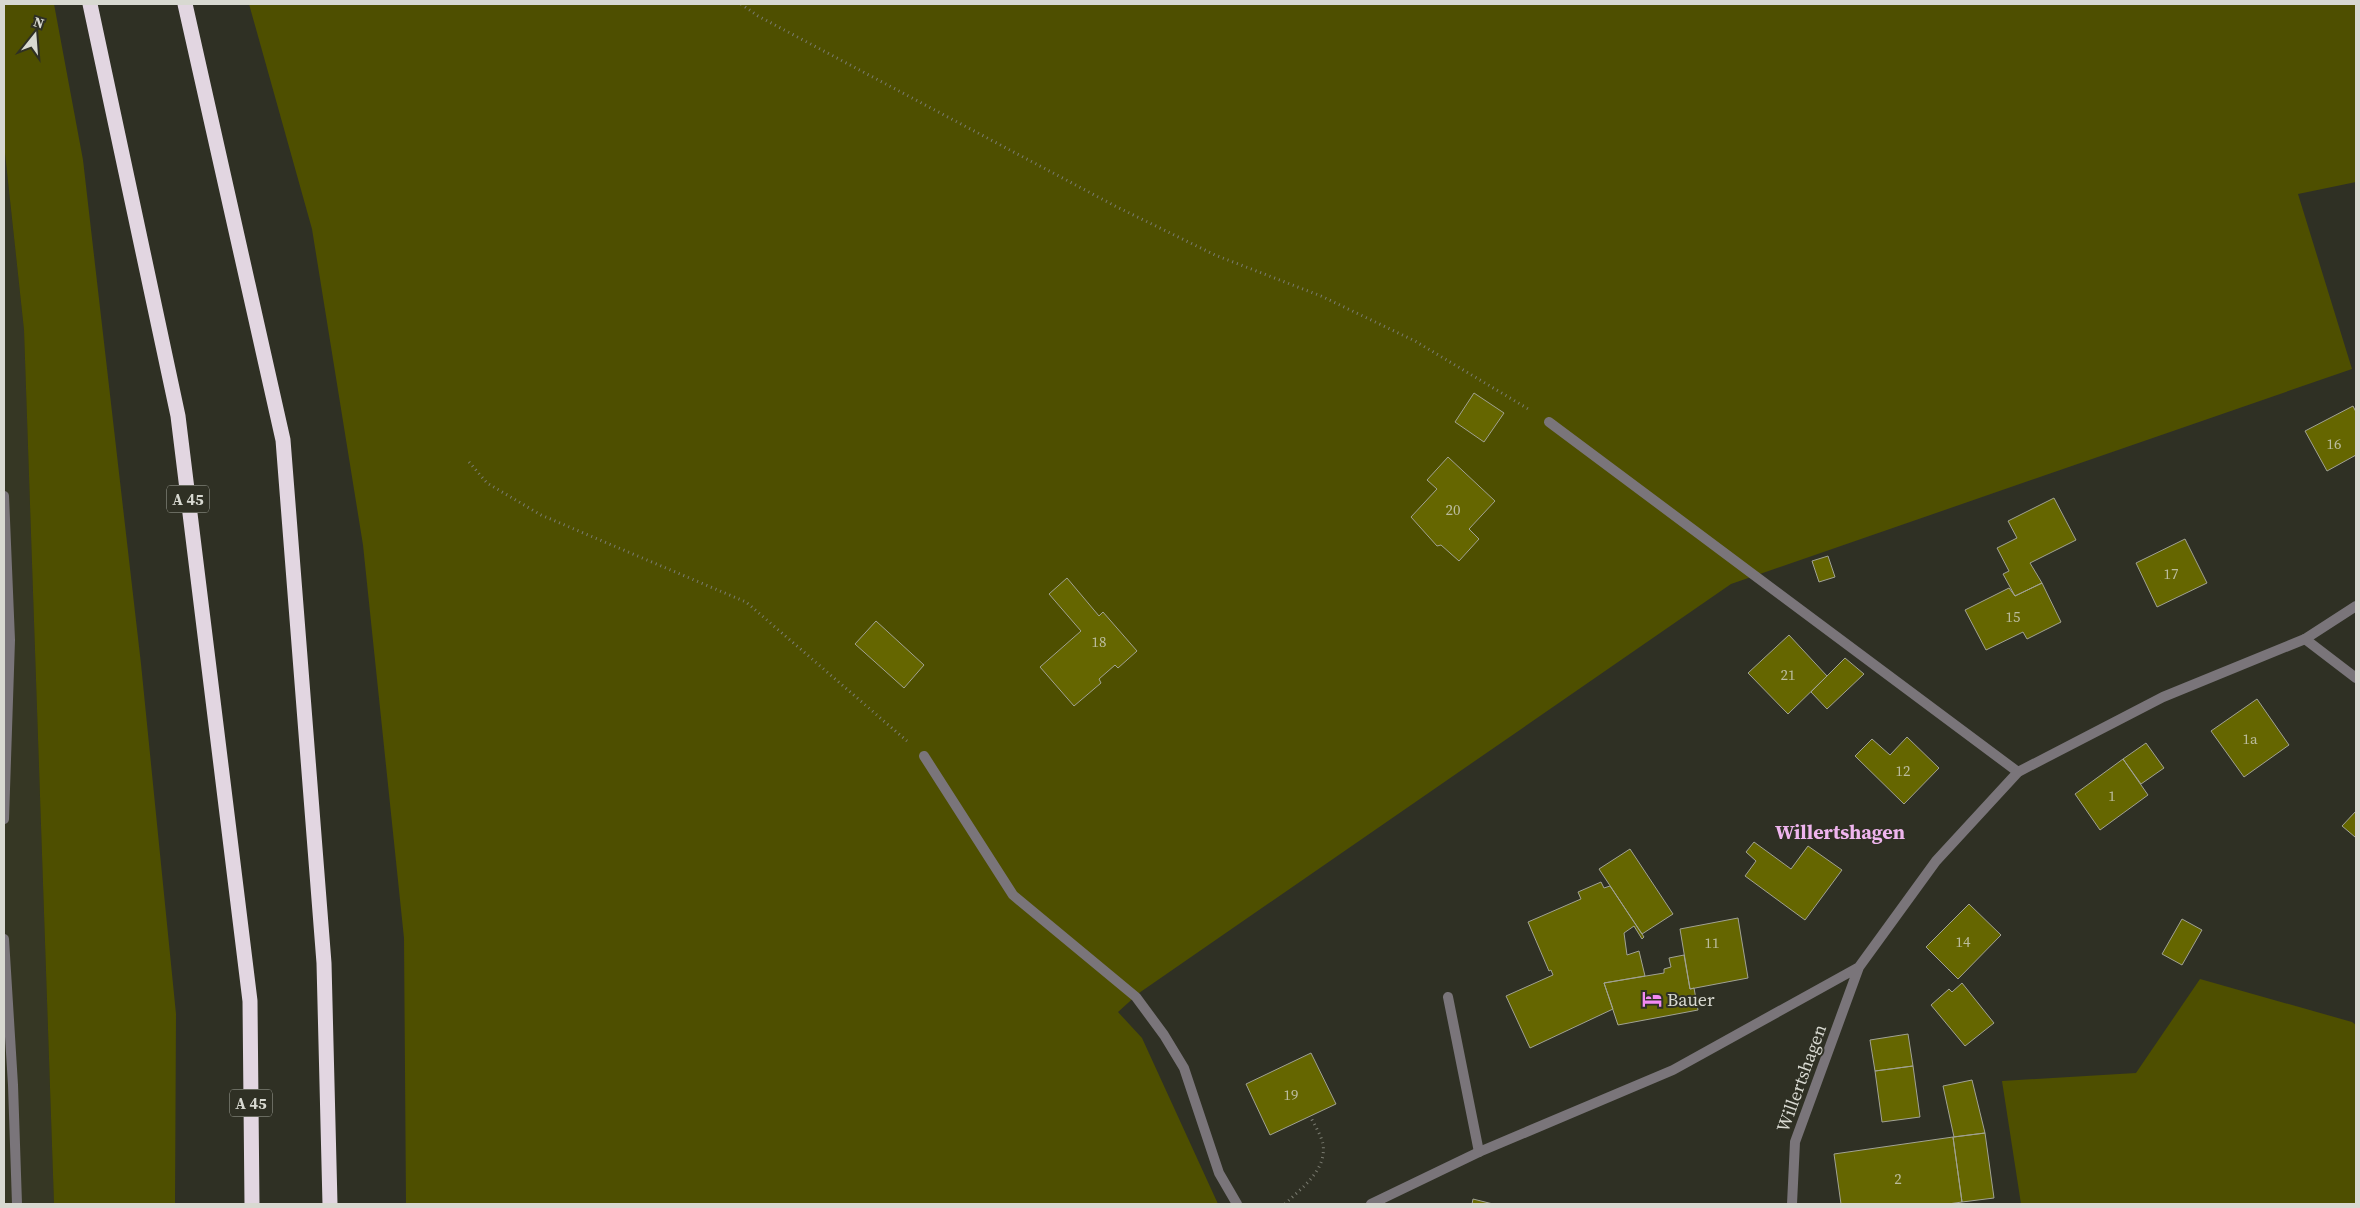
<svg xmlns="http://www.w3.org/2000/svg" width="2360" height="1208" font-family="'Source Serif 4',serif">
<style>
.built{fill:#363724}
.green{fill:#4e4f00}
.building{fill:#656600;stroke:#a1a293}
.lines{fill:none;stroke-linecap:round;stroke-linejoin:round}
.path{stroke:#7b7c71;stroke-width:3;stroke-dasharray:1 4;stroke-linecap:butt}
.service{stroke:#7a757a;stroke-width:10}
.minor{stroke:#7a757a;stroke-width:10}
.motorway{stroke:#e2d6e1;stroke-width:15}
.labels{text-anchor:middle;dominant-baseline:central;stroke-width:4;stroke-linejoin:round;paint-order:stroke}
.number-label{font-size:15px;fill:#bbbc9d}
.shield{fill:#2f3024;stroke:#a5a69d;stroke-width:1}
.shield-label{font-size:16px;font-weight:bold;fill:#d8d9d1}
.poi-label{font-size:18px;fill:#d8d9d1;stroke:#2f3024;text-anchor:start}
.street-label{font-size:18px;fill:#d8d9d1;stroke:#2f3024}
.quarter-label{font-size:20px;font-weight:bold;fill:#efb5ee;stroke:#2f3024}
</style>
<rect width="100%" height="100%" fill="#2f3024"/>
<path class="built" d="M4 144 24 330 54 1204H4Z"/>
<path class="green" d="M4 4H54L83 160 141 664 176 1014 175 1204H54L24 330 4 144Z
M249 4H2356V182L2298 194 2352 369 1731 584 1139 993 1118 1012 1142 1038 1218 1204H406L404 938 363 545 312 229Z
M2200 979 2352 1022 2356 1025V1204H2021L2002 1081 2136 1073Z"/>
<path class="building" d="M1474 393 1504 413 1484 442 1455 422Z
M2353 406 2356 412V455L2327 471 2305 431Z
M1448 457 1495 501 1469 529 1479 539 1459 561 1441 545 1437 546 1411 517 1437 489 1427 480Z
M2054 498 2076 540 2030 563 2042 583 2015 596 2003 574 2009 571 1997 548 2017 538 2008 521Z
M2185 539 2207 583 2157 607 2136 563Z
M1828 556 1835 577 1819 582 1812 561Z
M1067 578 1099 616 1103 612 1137 651 1118 668 1115 665 1099 679 1101 683 1074 706 1040 667 1081 631 1049 594Z
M2042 583 2061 622 2027 639 2023 632 1986 650 1965 610 2009 588 2015 596Z
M876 621 924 665 904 688 855 644Z
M1789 635 1827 676 1788 714 1748 673Z
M1845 658 1864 674 1827 709 1811 692Z
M2257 699 2289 745 2244 777 2211 731Z
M1907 737 1939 768 1904 804 1855 756 1872 739 1890 755Z
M2146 743 2164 768 2141 784 2123 759Z
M2123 759 2148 795 2100 830 2075 794Z
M2356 811V836L2355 837 2342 826Z
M1754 842 1791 869 1808 846 1842 870 1805 920 1745 876 1756 861 1746 852Z
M1630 849 1673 914 1642 934 1599 869Z
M1601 882 1604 888 1610 886 1644 937 1642 939 1634 926 1624 933 1627 955 1639 951 1645 976 1604 983 1613 1009 1530 1048 1506 996 1553 975 1551 970 1549 971 1528 922 1581 899 1578 892Z
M1969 904 2001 935 1958 979 1926 947Z
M1738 918 1748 978 1690 989 1680 929Z
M2182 919 2202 930 2182 965 2162 954Z
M1684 955 1690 989 1694 988 1698 1010 1618 1025 1604 983 1664 973V969L1671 967 1669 958Z
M1962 983 1994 1023 1965 1046 1931 1005 1949 989 1952 992Z
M1908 1034 1913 1066 1875 1071 1870 1040Z
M1311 1053 1336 1104 1270 1135 1246 1084Z
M1913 1066 1920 1117 1882 1122 1875 1071Z
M1972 1080 1985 1133 1954 1137 1943 1086Z
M1985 1133 1994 1198 1962 1202 1953 1137Z
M1953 1137 1962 1202 1948 1204H1841L1834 1154Z
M1473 1199 1493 1204H1472Z"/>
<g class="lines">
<path class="path" d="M741 4 758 16 1117 207 1215 255 1321 296 1415 341 1530 410
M469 462 487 483 541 515 746 602 907 741
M1285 1204C1301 1188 1327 1171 1323 1144 1321 1135 1314 1124 1310 1116"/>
<path class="service" d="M1549 422 2018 772
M4 496 10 640 4 819
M2305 639 2356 678
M924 756 1013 895 1136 997 1164 1035 1184 1068 1219 1173 1237 1204
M4 939 13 1085 17 1204
M1448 997 1479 1152"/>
<path class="minor" d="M1371 1204 1479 1152 1673 1070 1859 967 1936 861 2018 772 2163 697 2305 639 2356 606
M1792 1204 1795 1142 1859 967"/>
<path class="motorway" d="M90 4 178 416 250 1001 252 1204
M185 4 283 440 324 963 330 1204"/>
</g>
<defs>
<symbol id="hotel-bare" viewBox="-9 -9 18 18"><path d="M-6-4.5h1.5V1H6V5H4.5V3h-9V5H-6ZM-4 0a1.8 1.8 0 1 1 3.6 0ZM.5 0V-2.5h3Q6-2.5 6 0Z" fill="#f28af3" stroke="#2f3024" stroke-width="2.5" paint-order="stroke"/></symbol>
</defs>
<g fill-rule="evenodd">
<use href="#hotel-bare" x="1638" y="985" width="28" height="28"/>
</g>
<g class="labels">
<g class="number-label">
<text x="2334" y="443">16</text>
<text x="1453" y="509">20</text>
<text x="2171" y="573">17</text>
<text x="2013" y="616">15</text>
<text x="1099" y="641">18</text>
<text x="1788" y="674">21</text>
<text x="2250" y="738">1a</text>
<text x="1903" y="770">12</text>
<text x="2112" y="795">1</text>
<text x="1963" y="941">14</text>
<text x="1712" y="942">11</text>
<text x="1291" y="1094">19</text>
<text x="1898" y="1178">2</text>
</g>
<g class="shield">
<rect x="167" y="485.5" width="42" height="27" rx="4"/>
<rect x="230" y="1089.5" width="42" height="27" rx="4"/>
</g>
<g class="shield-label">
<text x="188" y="499">A 45</text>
<text x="251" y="1103">A 45</text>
</g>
<g class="poi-label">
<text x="1667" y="999">Bauer</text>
</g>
<g class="street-label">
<text transform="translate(1801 1078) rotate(-70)">Willertshagen</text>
</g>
<g class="quarter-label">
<text x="1840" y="832">Willertshagen</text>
</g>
</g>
<rect width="2360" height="1208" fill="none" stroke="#d8d9d1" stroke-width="10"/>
<g transform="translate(35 35) rotate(17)" stroke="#2f3024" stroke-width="4" paint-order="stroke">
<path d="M0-4L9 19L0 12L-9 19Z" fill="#d8d9d1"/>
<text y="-8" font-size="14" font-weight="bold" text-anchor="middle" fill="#d8d9d1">N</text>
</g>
</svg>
